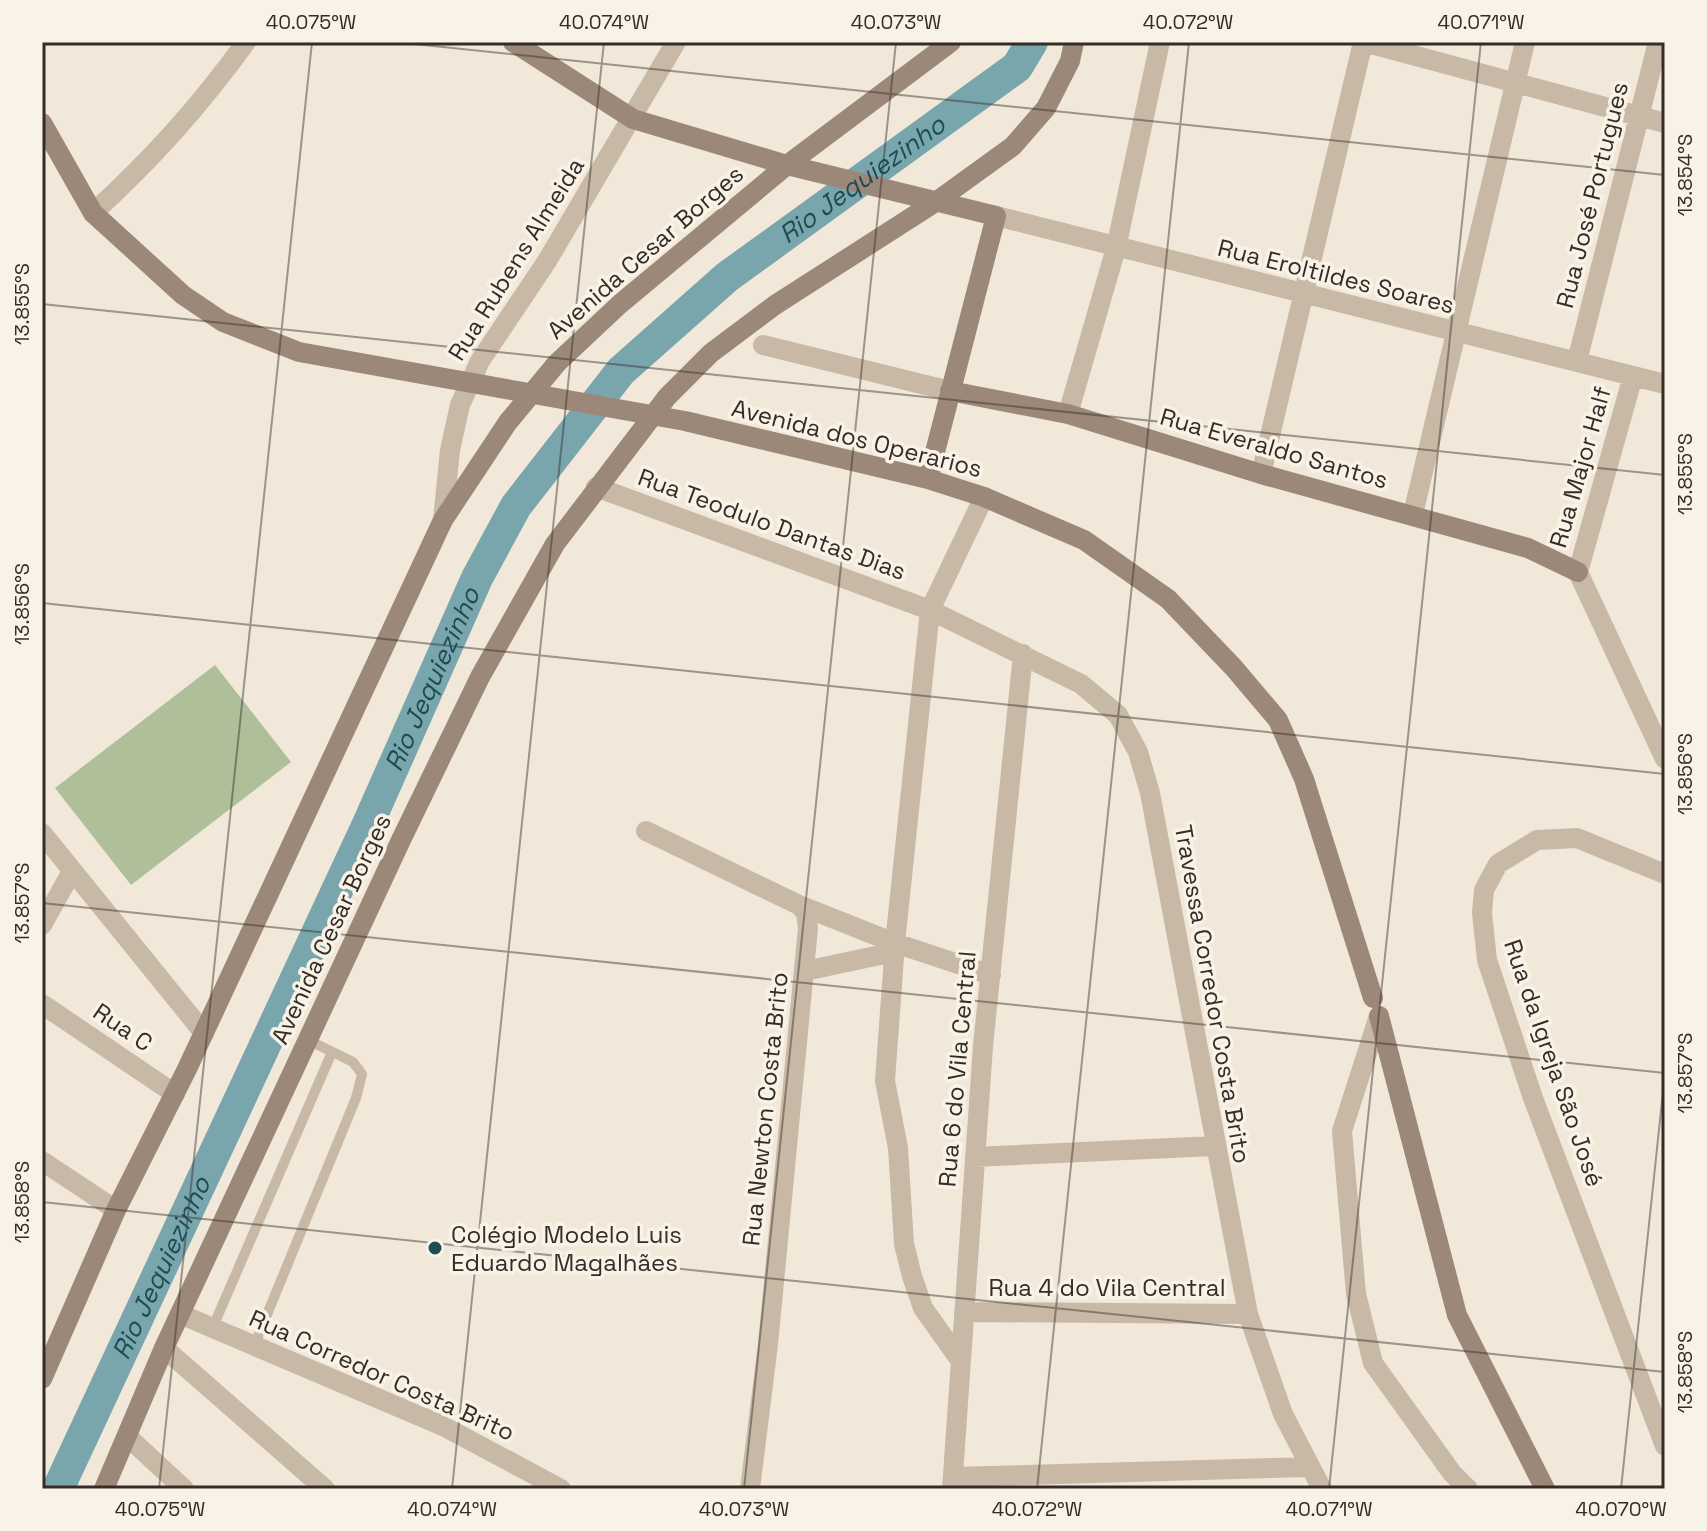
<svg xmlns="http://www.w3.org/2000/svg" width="1707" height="1531" font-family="'Space Grotesk',sans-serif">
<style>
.green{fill:#afbf9a}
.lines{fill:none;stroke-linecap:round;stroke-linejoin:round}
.river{stroke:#79a6ad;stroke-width:32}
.lane{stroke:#c8b9a6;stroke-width:10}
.street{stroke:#c8b9a6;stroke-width:20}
.secondary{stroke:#9c8878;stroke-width:20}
.ticks{fill:none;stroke:#352c27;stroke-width:2;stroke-opacity:0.45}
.poi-dot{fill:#1d4c55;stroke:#f9f2e6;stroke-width:3}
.labels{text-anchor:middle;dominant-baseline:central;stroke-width:7;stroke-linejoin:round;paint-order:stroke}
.street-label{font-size:24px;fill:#352c27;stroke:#f9f2e6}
.poi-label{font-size:24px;fill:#352c27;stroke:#f9f2e6;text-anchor:start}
.water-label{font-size:26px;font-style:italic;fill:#1d4c55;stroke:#f9f2e6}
.neatline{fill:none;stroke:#352c27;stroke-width:3}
.ticks-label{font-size:20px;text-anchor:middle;fill:#352c27}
</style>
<rect width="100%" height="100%" fill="#f1e8da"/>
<path class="green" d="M215 665 291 762 131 885 55 788Z"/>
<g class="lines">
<path class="river" id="s1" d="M58 1489 368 824 477 578 516 506 621 371 727 277 1017 67 1032 42"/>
<path class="lane" d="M212 1329 332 1052
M254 1346 356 1098 362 1074 353 1062 308 1040"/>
<path class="street" d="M1364 42 1665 123
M93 213C152 159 199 107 246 42
M996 216 1665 384
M763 345 950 391
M1577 361 1658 42
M1633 376 1578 572 1665 759
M1068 414 1116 248 1160 42
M1261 474 1363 42
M596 487 930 610 1081 684 1118 715 1138 752 1150 793 1248 1314 1283 1414 1322 1489
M1413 514 1525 42
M443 520 450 450 460 405 480 361 547 261 676 42
M646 831 799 905 806 913 808 928 768 1344 750 1489
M42 833 204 1033
M1665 874 1577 838 1537 840 1498 864 1484 890 1482 913 1487 960 1533 1098 1665 1446
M799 905 895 943 991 975
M42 925 71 873
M805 971 894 952
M42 1004 175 1094
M1379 1016 1342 1131 1356 1294 1373 1363 1452 1473 1468 1489
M975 1157 1214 1146
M42 1161 116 1210
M964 1312 1248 1314
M180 1314 443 1426 561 1489
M164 1348 325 1489
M960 1360 923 1308 912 1276 904 1244 898 1148 885 1081 895 943 930 610 984 497
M128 1437 184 1489
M953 1477 1308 1467
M952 1489 983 1046 1023 654"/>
<path class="secondary" d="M513 42 633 119 787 165 996 216 928 479
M42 123 93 213 183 295 223 322 299 352 685 421 928 479 984 497 1084 540 1168 599 1234 668 1278 720 1304 779 1373 998
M950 391 1068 414 1261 474 1528 548 1578 572
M1379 1016 1457 1315 1545 1489
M42 1379 116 1210 187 1069 443 520 508 422 557 363 620 304 787 165 951 42
M104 1489 164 1348 401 840 480 677 555 544 667 397 711 353 775 305 937 201 1013 146 1046 108 1070 61 1074 42"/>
</g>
<path class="ticks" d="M395 42 1665 175M42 304 1665 475M42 603 1665 774M42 903 1665 1073M42 1202 1665 1372M159 1489 312 42M452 1489 604 42M744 1489 896 42M1037 1489 1189 42M1329 1489 1481 42M1621 1489 1665 1073"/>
<circle class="poi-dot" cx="435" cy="1248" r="8"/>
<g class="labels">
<g class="street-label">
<text transform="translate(1592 195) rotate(-76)">Rua José Portugues</text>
<text transform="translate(645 252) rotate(-41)">Avenida Cesar Borges</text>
<text transform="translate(516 259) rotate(-58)">Rua Rubens Almeida</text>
<text transform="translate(1336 276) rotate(14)">Rua Eroltildes Soares</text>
<text transform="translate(857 438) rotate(14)">Avenida dos Operarios</text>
<text transform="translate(1274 448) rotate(16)">Rua Everaldo Santos</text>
<text transform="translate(1580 467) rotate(-74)">Rua Major Half</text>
<text transform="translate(772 524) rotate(20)">Rua Teodulo Dantas Dias</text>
<text transform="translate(331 929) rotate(-65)">Avenida Cesar Borges</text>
<text transform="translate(1213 994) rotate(80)">Travessa Corredor Costa Brito</text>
<text transform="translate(123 1027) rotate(34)">Rua C</text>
<text transform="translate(1554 1063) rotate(71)">Rua da Igreja São José</text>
<text transform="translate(957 1069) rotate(-85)">Rua 6 do Vila Central</text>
<text transform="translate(765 1109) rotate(-84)">Rua Newton Costa Brito</text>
<text x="1107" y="1287">Rua 4 do Vila Central</text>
<text transform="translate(382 1375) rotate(24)">Rua Corredor Costa Brito</text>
</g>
<g class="poi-label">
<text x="451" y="1234">Colégio Modelo Luis<tspan x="451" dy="28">Eduardo Magalhães</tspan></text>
</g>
<g class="water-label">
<text stroke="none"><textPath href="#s1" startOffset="1564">Rio Jequiezinho</textPath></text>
<text stroke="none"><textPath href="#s1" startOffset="892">Rio Jequiezinho</textPath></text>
<text stroke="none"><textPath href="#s1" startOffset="244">Rio Jequiezinho</textPath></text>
</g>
</g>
<rect width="1707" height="1531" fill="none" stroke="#f9f2e6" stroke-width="88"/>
<rect x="44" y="44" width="1619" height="1443" class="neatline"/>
<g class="ticks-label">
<text x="311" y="29">40.075°W</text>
<text x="604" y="29">40.074°W</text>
<text x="896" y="29">40.073°W</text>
<text x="1188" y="29">40.072°W</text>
<text x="1481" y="29">40.071°W</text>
<text transform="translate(1685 175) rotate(-90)" y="7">13.854°S</text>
<text transform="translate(22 304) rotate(-90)" y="7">13.855°S</text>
<text transform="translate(1685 474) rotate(-90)" y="7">13.855°S</text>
<text transform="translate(22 604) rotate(-90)" y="7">13.856°S</text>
<text transform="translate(1685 774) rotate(-90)" y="7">13.856°S</text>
<text transform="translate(22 903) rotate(-90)" y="7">13.857°S</text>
<text transform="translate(1685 1073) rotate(-90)" y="7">13.857°S</text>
<text transform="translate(22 1202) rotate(-90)" y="7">13.858°S</text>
<text transform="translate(1685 1372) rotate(-90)" y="7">13.858°S</text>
<text x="160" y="1516">40.075°W</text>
<text x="452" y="1516">40.074°W</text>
<text x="744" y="1516">40.073°W</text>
<text x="1037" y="1516">40.072°W</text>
<text x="1329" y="1516">40.071°W</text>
<text x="1621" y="1516">40.070°W</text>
</g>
</svg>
